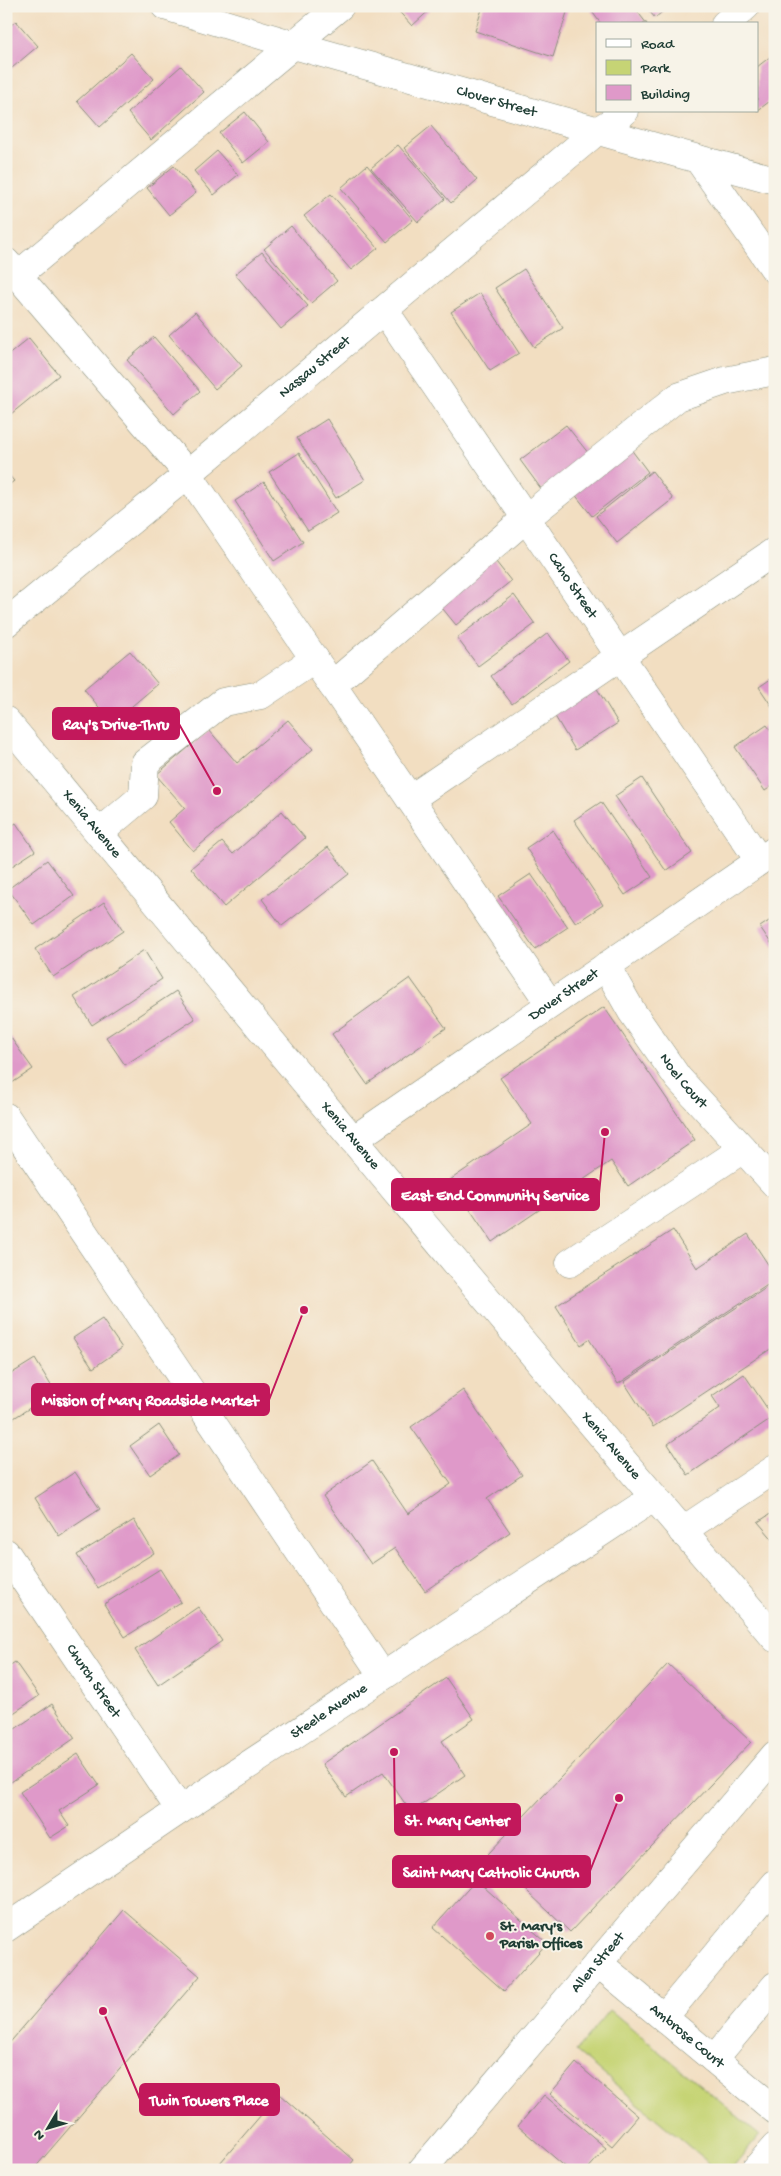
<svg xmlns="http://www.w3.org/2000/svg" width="781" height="2176" font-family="'Gochi Hand',sans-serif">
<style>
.green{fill:#c6d475;stroke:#728854}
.building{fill:#df99c9}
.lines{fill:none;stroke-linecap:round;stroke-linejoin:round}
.minor-casing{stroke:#888e7a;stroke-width:29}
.minor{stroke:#fff;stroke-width:28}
.poi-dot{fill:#d1495b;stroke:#f7f3e8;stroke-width:2}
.labels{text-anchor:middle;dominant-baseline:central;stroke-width:4;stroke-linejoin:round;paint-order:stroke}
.street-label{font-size:15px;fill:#1f3d34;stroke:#f7f3e8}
.poi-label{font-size:15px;font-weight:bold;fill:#1f3d34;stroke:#f7f3e8;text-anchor:start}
.leader{fill:none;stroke:#c2185b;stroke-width:2}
.callout-dot{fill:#c2185b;stroke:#f7f3e8;stroke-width:2}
.callout{fill:#c2185b;stroke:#c2185b;stroke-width:2}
.callout-label{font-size:16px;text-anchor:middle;font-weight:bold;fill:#fff}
</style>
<rect width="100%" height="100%" fill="#f7f3e8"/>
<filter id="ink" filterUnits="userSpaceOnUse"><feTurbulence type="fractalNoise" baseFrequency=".02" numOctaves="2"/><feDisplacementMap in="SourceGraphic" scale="10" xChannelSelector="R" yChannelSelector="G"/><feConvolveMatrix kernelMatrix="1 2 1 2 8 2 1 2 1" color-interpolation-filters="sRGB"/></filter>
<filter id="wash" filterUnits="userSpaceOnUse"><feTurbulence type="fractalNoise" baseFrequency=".0096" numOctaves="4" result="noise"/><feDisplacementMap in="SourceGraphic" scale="20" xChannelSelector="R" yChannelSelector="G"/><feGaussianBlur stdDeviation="1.12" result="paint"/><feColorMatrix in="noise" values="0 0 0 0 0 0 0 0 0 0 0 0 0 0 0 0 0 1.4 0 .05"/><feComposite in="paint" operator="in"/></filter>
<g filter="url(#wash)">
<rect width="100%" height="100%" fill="#f2dec1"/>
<path class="green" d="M610 2010 760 2135 731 2170H717L576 2051Z"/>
<g id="blocks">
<path class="building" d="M394 6H434L412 26Z
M483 6H569L553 57 475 31Z
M588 6H633L647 24H601Z
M645 6H669L655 18Z
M16 21 38 46 6 73V29Z
M131 53 154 79 100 127 77 101Z
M775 53V99L774 98 757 111V67Z
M181 66 204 92 151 140 128 113Z
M245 112 269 142 243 163 219 133Z
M431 126 477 180 451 203 404 148Z
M398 145 445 199 418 222 371 168Z
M217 151 238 175 214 195 194 171Z
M367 165 413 220 387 242 341 188Z
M174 166 196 193 169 215 147 188Z
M331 194 378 248 351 270 304 216Z
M291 226 337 281 311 303 264 249Z
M262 252 308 306 281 329 235 274Z
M524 269 563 328 534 347 495 288Z
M480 293 519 353 490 371 451 312Z
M195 312 242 366 215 389 169 335Z
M154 337 200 391 174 414 127 360Z
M29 338 59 375 6 418V357Z
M327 419 365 480 336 498 297 438Z
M566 425 589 454 542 490 520 460Z
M627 444 648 472 592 516 570 488Z
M299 453 337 513 308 531 269 472Z
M652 471 673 499 617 543 596 516Z
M6 472 14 481 6 487Z
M264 482 303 542 274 561 235 501Z
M489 553 511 581 456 625 434 598Z
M514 595 535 624 478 666 457 638Z
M548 633 569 661 512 704 491 676Z
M130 651 158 684 112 723 84 689Z
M775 676V711L759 687Z
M596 687 618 723 575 750 553 713Z
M288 720 313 749 193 851 169 822 185 808 156 775 209 730 237 763Z
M767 725 775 736V784L765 791 735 747Z
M642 778 692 853 666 871 615 796Z
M601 802 652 877 625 895 574 820Z
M282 811 305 838 224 907 191 868 222 842 233 854Z
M16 823 35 851 6 870V829Z
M553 830 603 905 576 923 526 848Z
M328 847 349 874 282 926 262 899Z
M47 860 74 896 34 925 8 889Z
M531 874 568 927 535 949 498 896Z
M104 902 123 931 53 977 35 949Z
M775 917V949L760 927Z
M144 950 162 979 92 1025 74 997Z
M410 978 446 1028 367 1084 332 1034Z
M176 991 195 1019 125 1065 106 1037Z
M604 1007 695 1140 628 1186 611 1161 492 1242 450 1180 532 1124 500 1078Z
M6 1031 33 1069 6 1087Z
M673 1230 697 1268 748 1234 775 1275V1280L618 1384 589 1339 581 1345 556 1306Z
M775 1282V1346L653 1427 624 1382Z
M102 1319 122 1348 93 1368 73 1338Z
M35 1359 55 1392 6 1423V1377Z
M744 1374 773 1417 688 1475 668 1444 720 1408 712 1396Z
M463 1390 522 1475 487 1499 510 1532 425 1591 395 1548 371 1564 323 1496 372 1461 408 1514 451 1484 411 1427Z
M159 1425 179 1455 150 1475 130 1446Z
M75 1472 100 1509 59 1536 35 1498Z
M775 1511V1542L758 1522Z
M134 1520 154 1553 98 1588 77 1555Z
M160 1569 181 1602 125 1637 104 1604Z
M198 1607 222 1641 158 1685 135 1650Z
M15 1662 39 1696 6 1718V1668Z
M668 1664 751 1742 570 1932 488 1854Z
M446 1678 474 1719 442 1741 465 1775 411 1812 383 1772 346 1797 322 1764Z
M52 1704 75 1738 11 1782 6 1774V1735Z
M78 1754 99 1785 59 1811 69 1826 50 1838 20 1792Z
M476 1880 547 1943 504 1991 433 1928Z
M124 1910 200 1976 33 2170H6V2047Z
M576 2063 638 2116 612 2146 550 2094Z
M279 2094 354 2160 346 2170H214Z
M544 2095 606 2148 587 2170H569L518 2126Z"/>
</g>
</g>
<g filter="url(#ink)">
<use href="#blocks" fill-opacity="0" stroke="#888e7a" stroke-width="1"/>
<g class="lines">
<defs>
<g id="minor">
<path id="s1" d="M165 6 294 45 698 159 775 270"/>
<path d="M725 24 746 6"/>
<path d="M698 159 775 180"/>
<path d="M6 262 188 474 550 1004"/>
<path d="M18 275 340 6"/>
<path id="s2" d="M384 310 759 860"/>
<path id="s3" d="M6 623 188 474 597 131 610 123 624 111"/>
<path d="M332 685 525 519 678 397 725 381 775 371"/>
<path id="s4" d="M6 721C260 1028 514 1336 775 1638"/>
<path d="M410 799 775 551"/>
<path d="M99 833 143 796 145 763 223 702 261 695 315 659"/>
<path id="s5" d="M606 966 632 1012 678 1078 775 1184"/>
<path d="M6 1117 383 1676"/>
<path id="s6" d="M353 1140 774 851"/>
<path d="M570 1263 743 1149"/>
<path d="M682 1531 775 1469"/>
<path id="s7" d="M6 1553 180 1810"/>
<path id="s8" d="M6 1928 180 1810 653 1498"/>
<path id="s9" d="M598 1963 775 2110"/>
<path d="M664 2017 775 1884"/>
<path d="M714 2059 775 1986"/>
<path id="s10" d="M422 2170 775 1755"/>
<path d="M755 2170 775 2147"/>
</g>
</defs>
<use href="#minor" class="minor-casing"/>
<use href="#minor" class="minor"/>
</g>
</g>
<circle class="poi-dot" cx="490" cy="1936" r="5"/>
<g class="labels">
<g class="street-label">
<text stroke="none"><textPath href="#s1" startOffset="345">Clover Street</textPath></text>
<text stroke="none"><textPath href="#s3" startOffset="401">Nassau Street</textPath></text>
<text stroke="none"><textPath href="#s2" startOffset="334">Caho Street</textPath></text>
<text stroke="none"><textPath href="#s4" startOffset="134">Xenia Avenue</textPath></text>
<text stroke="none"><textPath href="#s6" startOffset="256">Dover Street</textPath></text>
<text stroke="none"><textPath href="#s5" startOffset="139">Noel Court</textPath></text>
<text stroke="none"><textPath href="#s4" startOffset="539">Xenia Avenue</textPath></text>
<text stroke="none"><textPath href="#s4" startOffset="944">Xenia Avenue</textPath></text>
<text stroke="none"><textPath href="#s7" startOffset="155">Church Street</textPath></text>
<text stroke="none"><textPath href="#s8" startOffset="389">Steele Avenue</textPath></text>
<text stroke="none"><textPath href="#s10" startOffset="272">Allen Street</textPath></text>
<text stroke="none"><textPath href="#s9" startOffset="115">Ambrose Court</textPath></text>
</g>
<g class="poi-label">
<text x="500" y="1927">St. Mary's<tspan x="500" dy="17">Parish Offices</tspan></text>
</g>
</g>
<path class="leader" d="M217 791L179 724M605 1132L599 1194M304 1310L269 1400M394 1752L395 1819M619 1798L590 1871M103 2011L140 2099"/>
<g class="callout-dot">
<circle cx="217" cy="791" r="5"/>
<circle cx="605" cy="1132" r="5"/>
<circle cx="304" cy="1310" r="5"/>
<circle cx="394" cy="1752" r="5"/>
<circle cx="619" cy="1798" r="5"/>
<circle cx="103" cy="2011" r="5"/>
</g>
<g class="callout">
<rect x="53" y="708" width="126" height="31" rx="5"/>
<rect x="392" y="1179" width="207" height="31" rx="5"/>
<rect x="32" y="1384" width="237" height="31" rx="5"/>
<rect x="395" y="1804" width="125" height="31" rx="5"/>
<rect x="393" y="1856" width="197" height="31" rx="5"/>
<rect x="140" y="2084" width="139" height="31" rx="5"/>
</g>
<g class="callout-label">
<text x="116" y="729">Ray's Drive-Thru</text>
<text x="495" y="1200">East End Community Service</text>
<text x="150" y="1405">Mission of Mary Roadside Market</text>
<text x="457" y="1825">St. Mary Center</text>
<text x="491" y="1877">Saint Mary Catholic Church</text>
<text x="209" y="2105">Twin Towers Place</text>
</g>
<rect width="781" height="2176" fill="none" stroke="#f7f3e8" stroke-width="25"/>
<rect x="596" y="22" width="162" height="90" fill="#f7f3e8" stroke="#a1aaa0"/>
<rect x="606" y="39" width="25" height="8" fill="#ffffff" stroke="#a1aaa0"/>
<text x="641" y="48" font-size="15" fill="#1f3d34">Road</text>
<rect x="606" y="60" width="25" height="15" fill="#c6d475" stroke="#a1aaa0"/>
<text x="641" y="72" font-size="15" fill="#1f3d34">Park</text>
<rect x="606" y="85" width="25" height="15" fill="#df99c9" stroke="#a1aaa0"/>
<text x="641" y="98" font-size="15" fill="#1f3d34">Building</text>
<g transform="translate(48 2128) rotate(232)" stroke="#f7f3e8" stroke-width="4" paint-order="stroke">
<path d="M0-4L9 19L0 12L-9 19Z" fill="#1f3d34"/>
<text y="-8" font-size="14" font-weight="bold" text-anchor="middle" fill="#1f3d34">N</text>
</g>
</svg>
